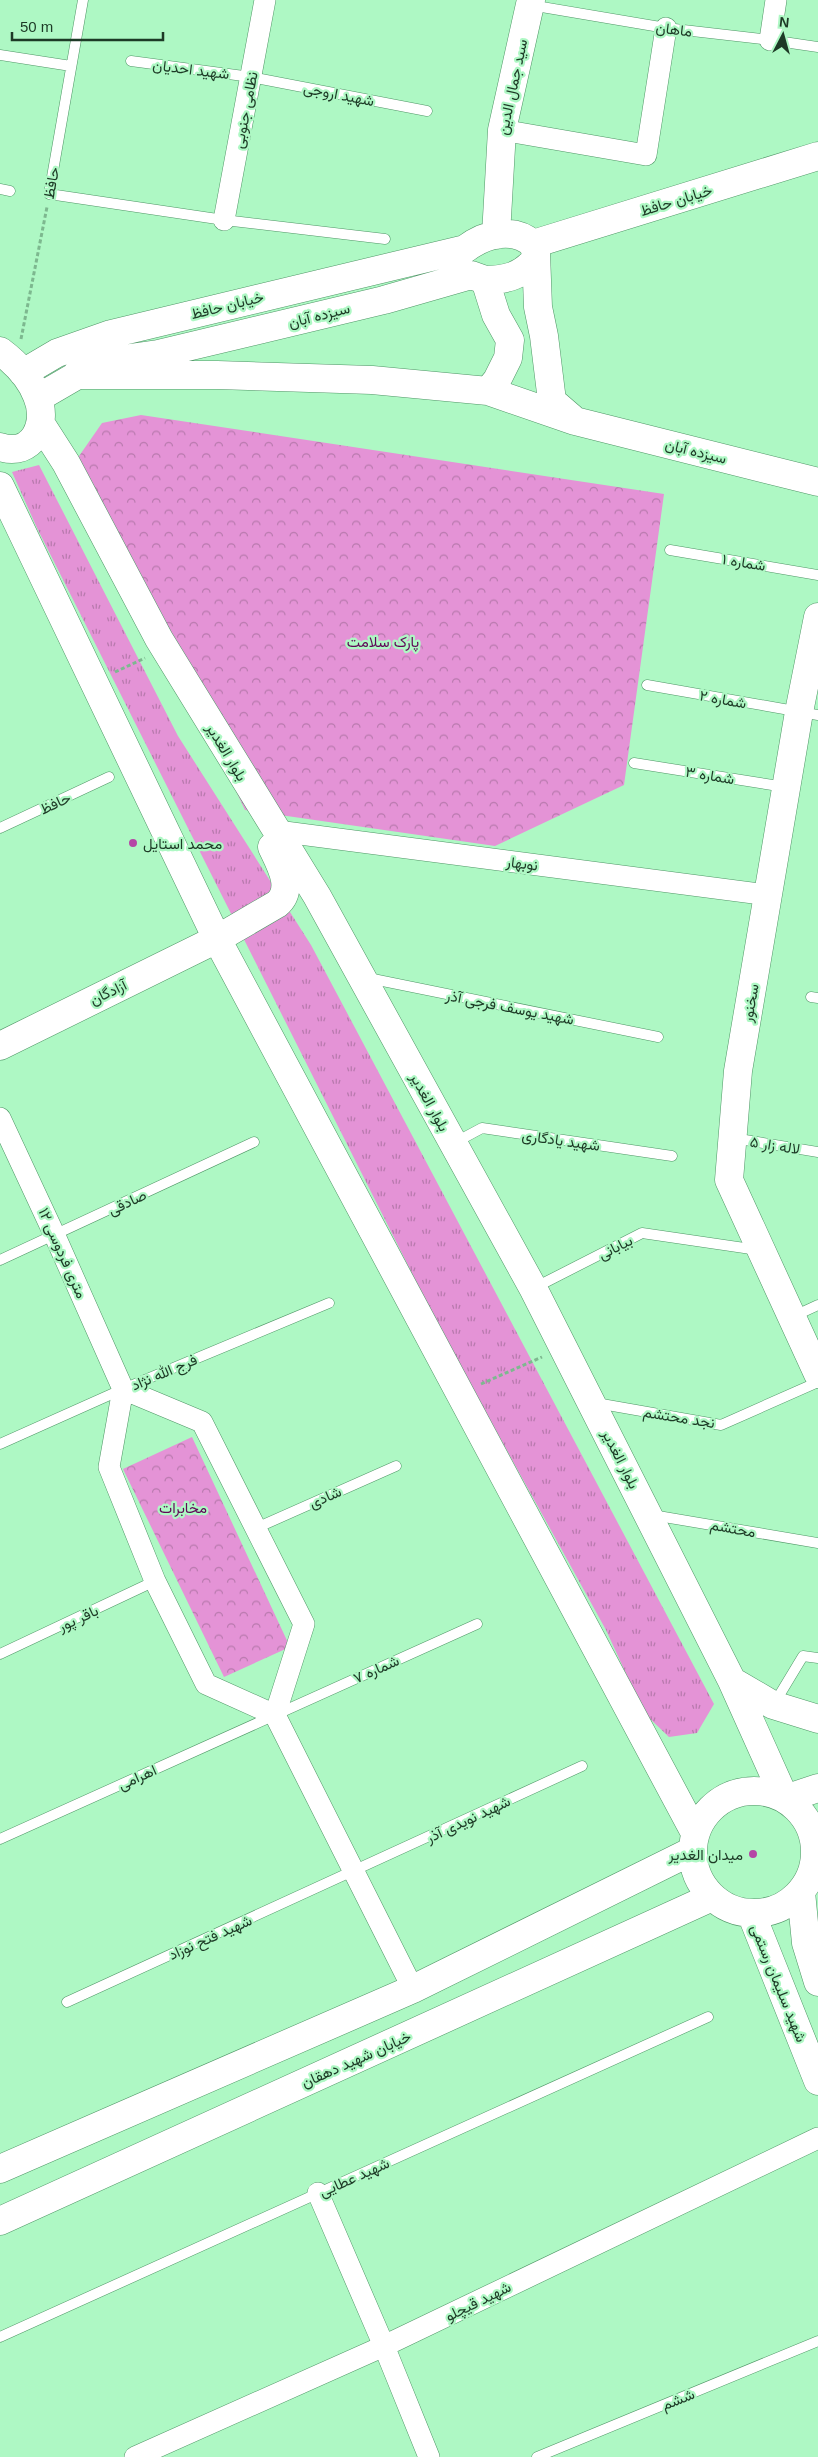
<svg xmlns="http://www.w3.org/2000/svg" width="818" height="2457" font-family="Helvetica,Vazirmatn,sans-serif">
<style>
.grass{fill:url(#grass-tufts)}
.park{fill:url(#park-crowns)}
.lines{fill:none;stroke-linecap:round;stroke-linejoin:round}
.lane-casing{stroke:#4f9666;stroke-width:11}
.street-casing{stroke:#4f9666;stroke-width:22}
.secondary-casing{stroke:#4f9666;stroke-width:29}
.path{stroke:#7db88f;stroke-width:3;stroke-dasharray:4 2.5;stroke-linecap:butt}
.lane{stroke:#fff;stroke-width:10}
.street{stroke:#fff;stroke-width:21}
.secondary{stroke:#fff;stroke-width:28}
.poi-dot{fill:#b547a6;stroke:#aef8c4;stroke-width:2}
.labels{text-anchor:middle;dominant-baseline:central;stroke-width:4.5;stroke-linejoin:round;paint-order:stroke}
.street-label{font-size:15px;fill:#1d3a26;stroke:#aef8c4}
.park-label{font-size:15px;fill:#600757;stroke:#aef8c4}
.poi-label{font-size:15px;fill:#1d3a26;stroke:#aef8c4;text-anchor:start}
</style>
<defs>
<pattern id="grass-tufts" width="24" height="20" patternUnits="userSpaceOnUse" patternTransform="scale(1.25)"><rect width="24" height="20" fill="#e493d6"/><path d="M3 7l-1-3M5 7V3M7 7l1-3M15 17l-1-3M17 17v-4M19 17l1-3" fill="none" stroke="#b879ad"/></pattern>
<pattern id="park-crowns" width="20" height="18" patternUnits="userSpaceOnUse" patternTransform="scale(1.25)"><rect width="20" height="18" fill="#e493d6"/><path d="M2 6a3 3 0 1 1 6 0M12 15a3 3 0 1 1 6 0" fill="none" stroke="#b879ad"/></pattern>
</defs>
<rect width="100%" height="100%" fill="#aef8c4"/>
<path class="grass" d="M39 465 178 736 311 945 714 1704 697 1733 669 1737 644 1713 606 1630 441 1331 37 528 12 472Z"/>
<path class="park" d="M141 415 664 494 624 785 495 846 245 810 77 459 102 423Z
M192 1437 290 1647 224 1677 123 1469Z"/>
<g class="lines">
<defs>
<path id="lane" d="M83 0 49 194 224 220 385 239
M530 5 666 28 770 40 818 47
M0 55 71 66
M131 61 251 77 427 111
M0 189 10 191
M670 550 818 575
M647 685 818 715
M634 763 785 787
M0 828 109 777
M368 978 658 1037
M811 997 818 998
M733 1138 818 1152
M454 1143 482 1128 672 1156
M0 1260 254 1142
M534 1288 642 1233 758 1250
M792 1317 818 1305
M596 1403 721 1425 818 1382
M0 1444 123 1389 329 1303
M652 1515 818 1543
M254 1529 396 1466
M0 1654 155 1581
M774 1704 803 1656 818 1658
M0 1839 477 1624
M67 2002 582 1766
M0 2337 708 2017
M537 2457 818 2341"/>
<path id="street" d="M770 40 776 0
M502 130 646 155 666 28
M224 220 265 0
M277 831 768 895
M0 1118 55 1236 123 1389
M123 1389 109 1467 155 1581 206 1684 275 1715 413 1989
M123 1389 202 1422 304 1624 275 1715
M810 1876 818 1869
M318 2193 384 2346 429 2457
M135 2457 384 2346 818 2138"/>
<path id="secondary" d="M496 235 502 130 531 0
M533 244 818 156
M485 280C506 280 521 276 535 260
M0 351C16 363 30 377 37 396 49 423 33 458 0 447
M23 373 57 353 111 334 465 249C485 234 513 226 533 244L536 253 538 307 544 336 552 401 574 420
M76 375H217L372 380 488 391 575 421 818 482
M38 398 81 373 123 359 158 354 384 300 471 275 485 280 496 315 510 340 508 358 497 380 488 391
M41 424 66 463 159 639 317 896 533 1288 732 1681 785 1799 818 1788
M0 486 217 939 695 1833
M818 617 799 712 738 1071 729 1180 818 1374
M0 1046 217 939 277 904C295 889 280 864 272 847
M732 1681 773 1705 818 1719
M693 1852a61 61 0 1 1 122 0a61 61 0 1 1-122 0Z
M801 1892 806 1943 818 1982
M751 1913 818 2081
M0 2169 413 1989 692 1851
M0 2221 712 1897"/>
</defs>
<use href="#lane" class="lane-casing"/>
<use href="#street" class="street-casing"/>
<use href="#secondary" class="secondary-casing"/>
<path class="path" d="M21 339 47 207
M115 672 145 658
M481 1384 542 1357"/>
<use href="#lane" class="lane"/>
<use href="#street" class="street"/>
<use href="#secondary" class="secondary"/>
</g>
<g class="poi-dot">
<circle cx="133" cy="843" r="5"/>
<circle cx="753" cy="1854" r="5"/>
</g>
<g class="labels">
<g class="street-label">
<text transform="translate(674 29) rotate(7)">ماهان</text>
<text transform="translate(191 69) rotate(7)">شهید احدیان</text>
<text transform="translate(512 87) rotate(-78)">سید جمال الدین</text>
<text transform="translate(339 94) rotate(11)">شهید اروجی</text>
<text transform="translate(245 110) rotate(-79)">نظامی جنوبی</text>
<text transform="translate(51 183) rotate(-80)">حافظ</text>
<text transform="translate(676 200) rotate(-17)">خیابان حافظ</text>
<text transform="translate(227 305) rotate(-14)">خیابان حافظ</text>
<text transform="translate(319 315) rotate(-14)">سیزده آبان</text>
<text transform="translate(696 451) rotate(14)">سیزده آبان</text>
<text transform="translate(744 562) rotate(9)">شماره ۱</text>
<text transform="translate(723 699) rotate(10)">شماره ۲</text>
<text transform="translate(227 752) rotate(59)">بلوار الغدیر</text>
<text transform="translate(710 775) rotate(9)">شماره ۳</text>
<text transform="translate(55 803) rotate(-25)">حافظ</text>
<text transform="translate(522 863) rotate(7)">نوبهار</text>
<text transform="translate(108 992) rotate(-26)">آزادگان</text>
<text transform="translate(750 1003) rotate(-80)">سخنور</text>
<text transform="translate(510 1007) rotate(11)">شهید یوسف فرجی آذر</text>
<text transform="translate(430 1102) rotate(61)">بلوار الغدیر</text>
<text transform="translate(561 1140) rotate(8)">شهید یادگاری</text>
<text transform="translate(775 1145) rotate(9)">لاله زار ۵</text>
<text transform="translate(127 1202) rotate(-25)">صادقی</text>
<text transform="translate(615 1247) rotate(-27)">بیابانی</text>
<text transform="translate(63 1253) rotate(66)">۱۲ متری فردوسی</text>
<text transform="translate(164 1372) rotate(-23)">فرج الله نژاد</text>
<text transform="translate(679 1417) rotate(9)">نجد محتشم</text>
<text transform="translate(621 1459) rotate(63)">بلوار الغدیر</text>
<text transform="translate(325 1497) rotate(-24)">شادی</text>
<text transform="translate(733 1528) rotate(10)">محتشم</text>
<text transform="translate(78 1618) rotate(-25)">باقر پور</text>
<text transform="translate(376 1669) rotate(-24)">شماره ۷</text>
<text transform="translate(137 1777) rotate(-24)">اهرامی</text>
<text transform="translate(468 1819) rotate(-25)">شهید نویدی آذر</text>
<text transform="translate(210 1937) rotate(-24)">شهید فتح نوزاد</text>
<text transform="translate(779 1983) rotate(68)">شهید سلیمان رستمی</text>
<text transform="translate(356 2059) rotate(-24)">خیابان شهید دهقان</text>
<text transform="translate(354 2177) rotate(-24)">شهید عطایی</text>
<text transform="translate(478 2301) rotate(-26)">شهید قیچلو</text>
<text transform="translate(678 2399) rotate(-22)">ششم</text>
</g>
<g class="park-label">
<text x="383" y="641">پارک سلامت</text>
<text x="183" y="1507">مخابرات</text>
</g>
<g class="poi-label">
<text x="143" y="843">محمد استایل</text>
<text x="743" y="1854" text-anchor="end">میدان الغدیر</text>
</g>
</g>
<g transform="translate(783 35) rotate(6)" stroke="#aef8c4" stroke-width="4" paint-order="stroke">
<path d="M0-4L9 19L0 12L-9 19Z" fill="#1d3a26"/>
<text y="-8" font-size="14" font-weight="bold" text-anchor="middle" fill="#1d3a26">N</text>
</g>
<path d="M12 32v8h151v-8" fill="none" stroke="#1d3a26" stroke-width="2.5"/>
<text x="20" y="32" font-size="15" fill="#1d3a26" stroke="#aef8c4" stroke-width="4" paint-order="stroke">50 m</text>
</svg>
